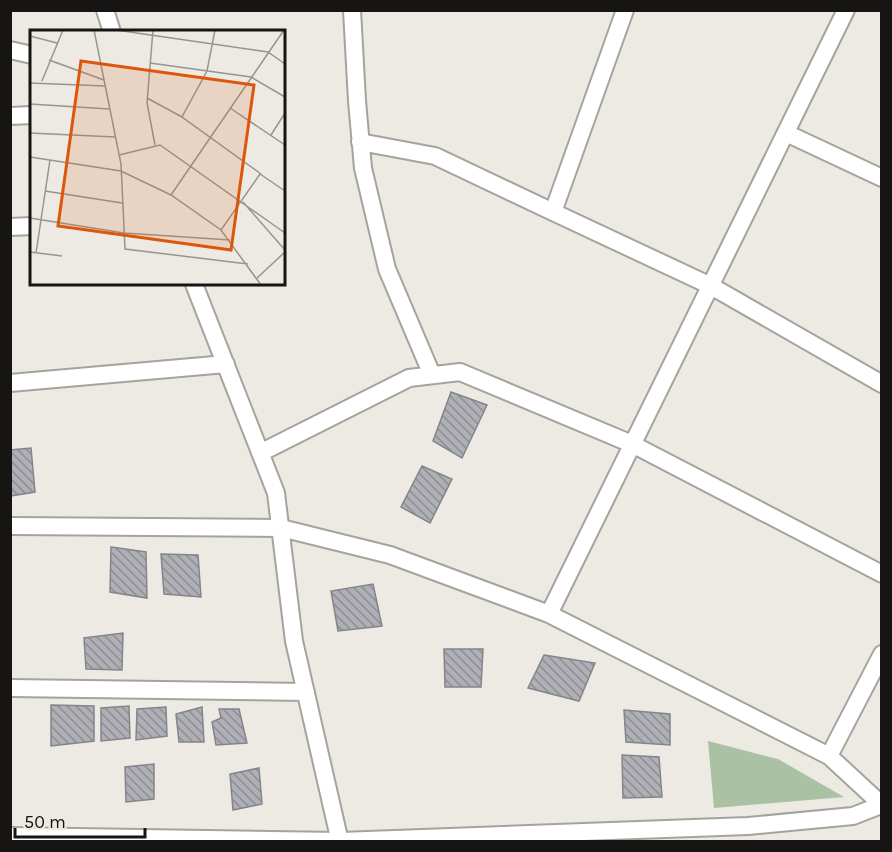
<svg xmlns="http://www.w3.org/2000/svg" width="892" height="852" font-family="Karla,sans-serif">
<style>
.grass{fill:#aac1a4}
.building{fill:url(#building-back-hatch);stroke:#84858b;stroke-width:1.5}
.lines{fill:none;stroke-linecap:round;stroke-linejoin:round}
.street-casing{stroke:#a4a39c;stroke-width:20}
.street{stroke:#fff;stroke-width:16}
.inset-road{fill:none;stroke:#969590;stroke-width:1.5}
.view{fill:#de560c;fill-opacity:0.15;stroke:#de560c;stroke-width:3}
.inset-edge{fill:none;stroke:#161513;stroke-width:3}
</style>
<defs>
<pattern id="building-back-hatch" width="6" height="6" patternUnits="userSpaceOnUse" patternTransform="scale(1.5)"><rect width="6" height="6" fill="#afafb6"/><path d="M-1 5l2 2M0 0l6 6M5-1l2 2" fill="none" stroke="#8d8d93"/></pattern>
</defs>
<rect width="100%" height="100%" fill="#eceae3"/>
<path class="grass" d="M708 741 778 759 844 797 714 808Z"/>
<path class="building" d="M451 392 487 405 462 458 433 441Z
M31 448 35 492 10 496V450Z
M422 466 452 479 430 523 401 507Z
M111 547 146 552 147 598 110 592Z
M161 554 198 555 201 597 164 594Z
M373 584 382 626 338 631 331 591Z
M123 633 122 670 86 669 84 638Z
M444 649H483L481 687H445Z
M544 655 595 663 579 701 528 688Z
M51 705 94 706V741L51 746Z
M129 706 130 738 101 741V708Z
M166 707 167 736 136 740 137 709Z
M202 707 204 742H179L176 714Z
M219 709H239L247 743 216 745 212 722 221 718Z
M624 710 670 714V745L626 742Z
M622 755 659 757 662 797 623 798Z
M154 764V799L126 802 125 767Z
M259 768 262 804 233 810 230 774Z"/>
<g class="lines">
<defs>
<path id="street" d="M105 10 112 32
M352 10 357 101 363 168 387 269 432 375
M625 10 553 212 711 286 882 384
M10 50 32 55
M10 116 32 115
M786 133 882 178
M360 142 435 156 553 212
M10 227 32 226
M194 284 276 493 294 641 340 842
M10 383 226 364
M260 453 409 378 460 372 632 444 882 574
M10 526 281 528 390 555 549 614 829 756 882 805
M549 614 846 10
M10 688 306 692
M829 756 882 654
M10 836 340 841 748 826 853 816 881 805"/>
</defs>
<use href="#street" class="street-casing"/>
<use href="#street" class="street"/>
</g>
<g transform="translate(30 30)">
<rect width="255" height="255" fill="#eceae3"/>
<path class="inset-road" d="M64 0 91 134 95 219 218 234M86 0 238 22 255 34M123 0 117 73 125 115M185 0 177 41 152 87 231 144M0 6 27 13M19 30 74 50M120 33 221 47 255 67M12 51 33 0M0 53 75 56M117 68 152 87M0 74 79 79M200 78 255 115M0 103 85 107M241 105 255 83M89 125 130 115 255 203M0 127 91 141 141 165 191 200 231 255M15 161 92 173M141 165 254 0M213 172 255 220M0 188 94 203 200 210M191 200 230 144 255 161M0 222 32 226M6 223 20 130M227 248 255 222"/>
<path class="view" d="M51 31 224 55 201 220 28 196Z"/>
<rect width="255" height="255" class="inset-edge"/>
</g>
<rect width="892" height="852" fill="none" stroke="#161513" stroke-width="24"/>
<path d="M15 828v9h130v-9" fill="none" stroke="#161513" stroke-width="3"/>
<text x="24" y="828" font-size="18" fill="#161513" stroke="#eceae3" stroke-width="4.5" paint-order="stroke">50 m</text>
</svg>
